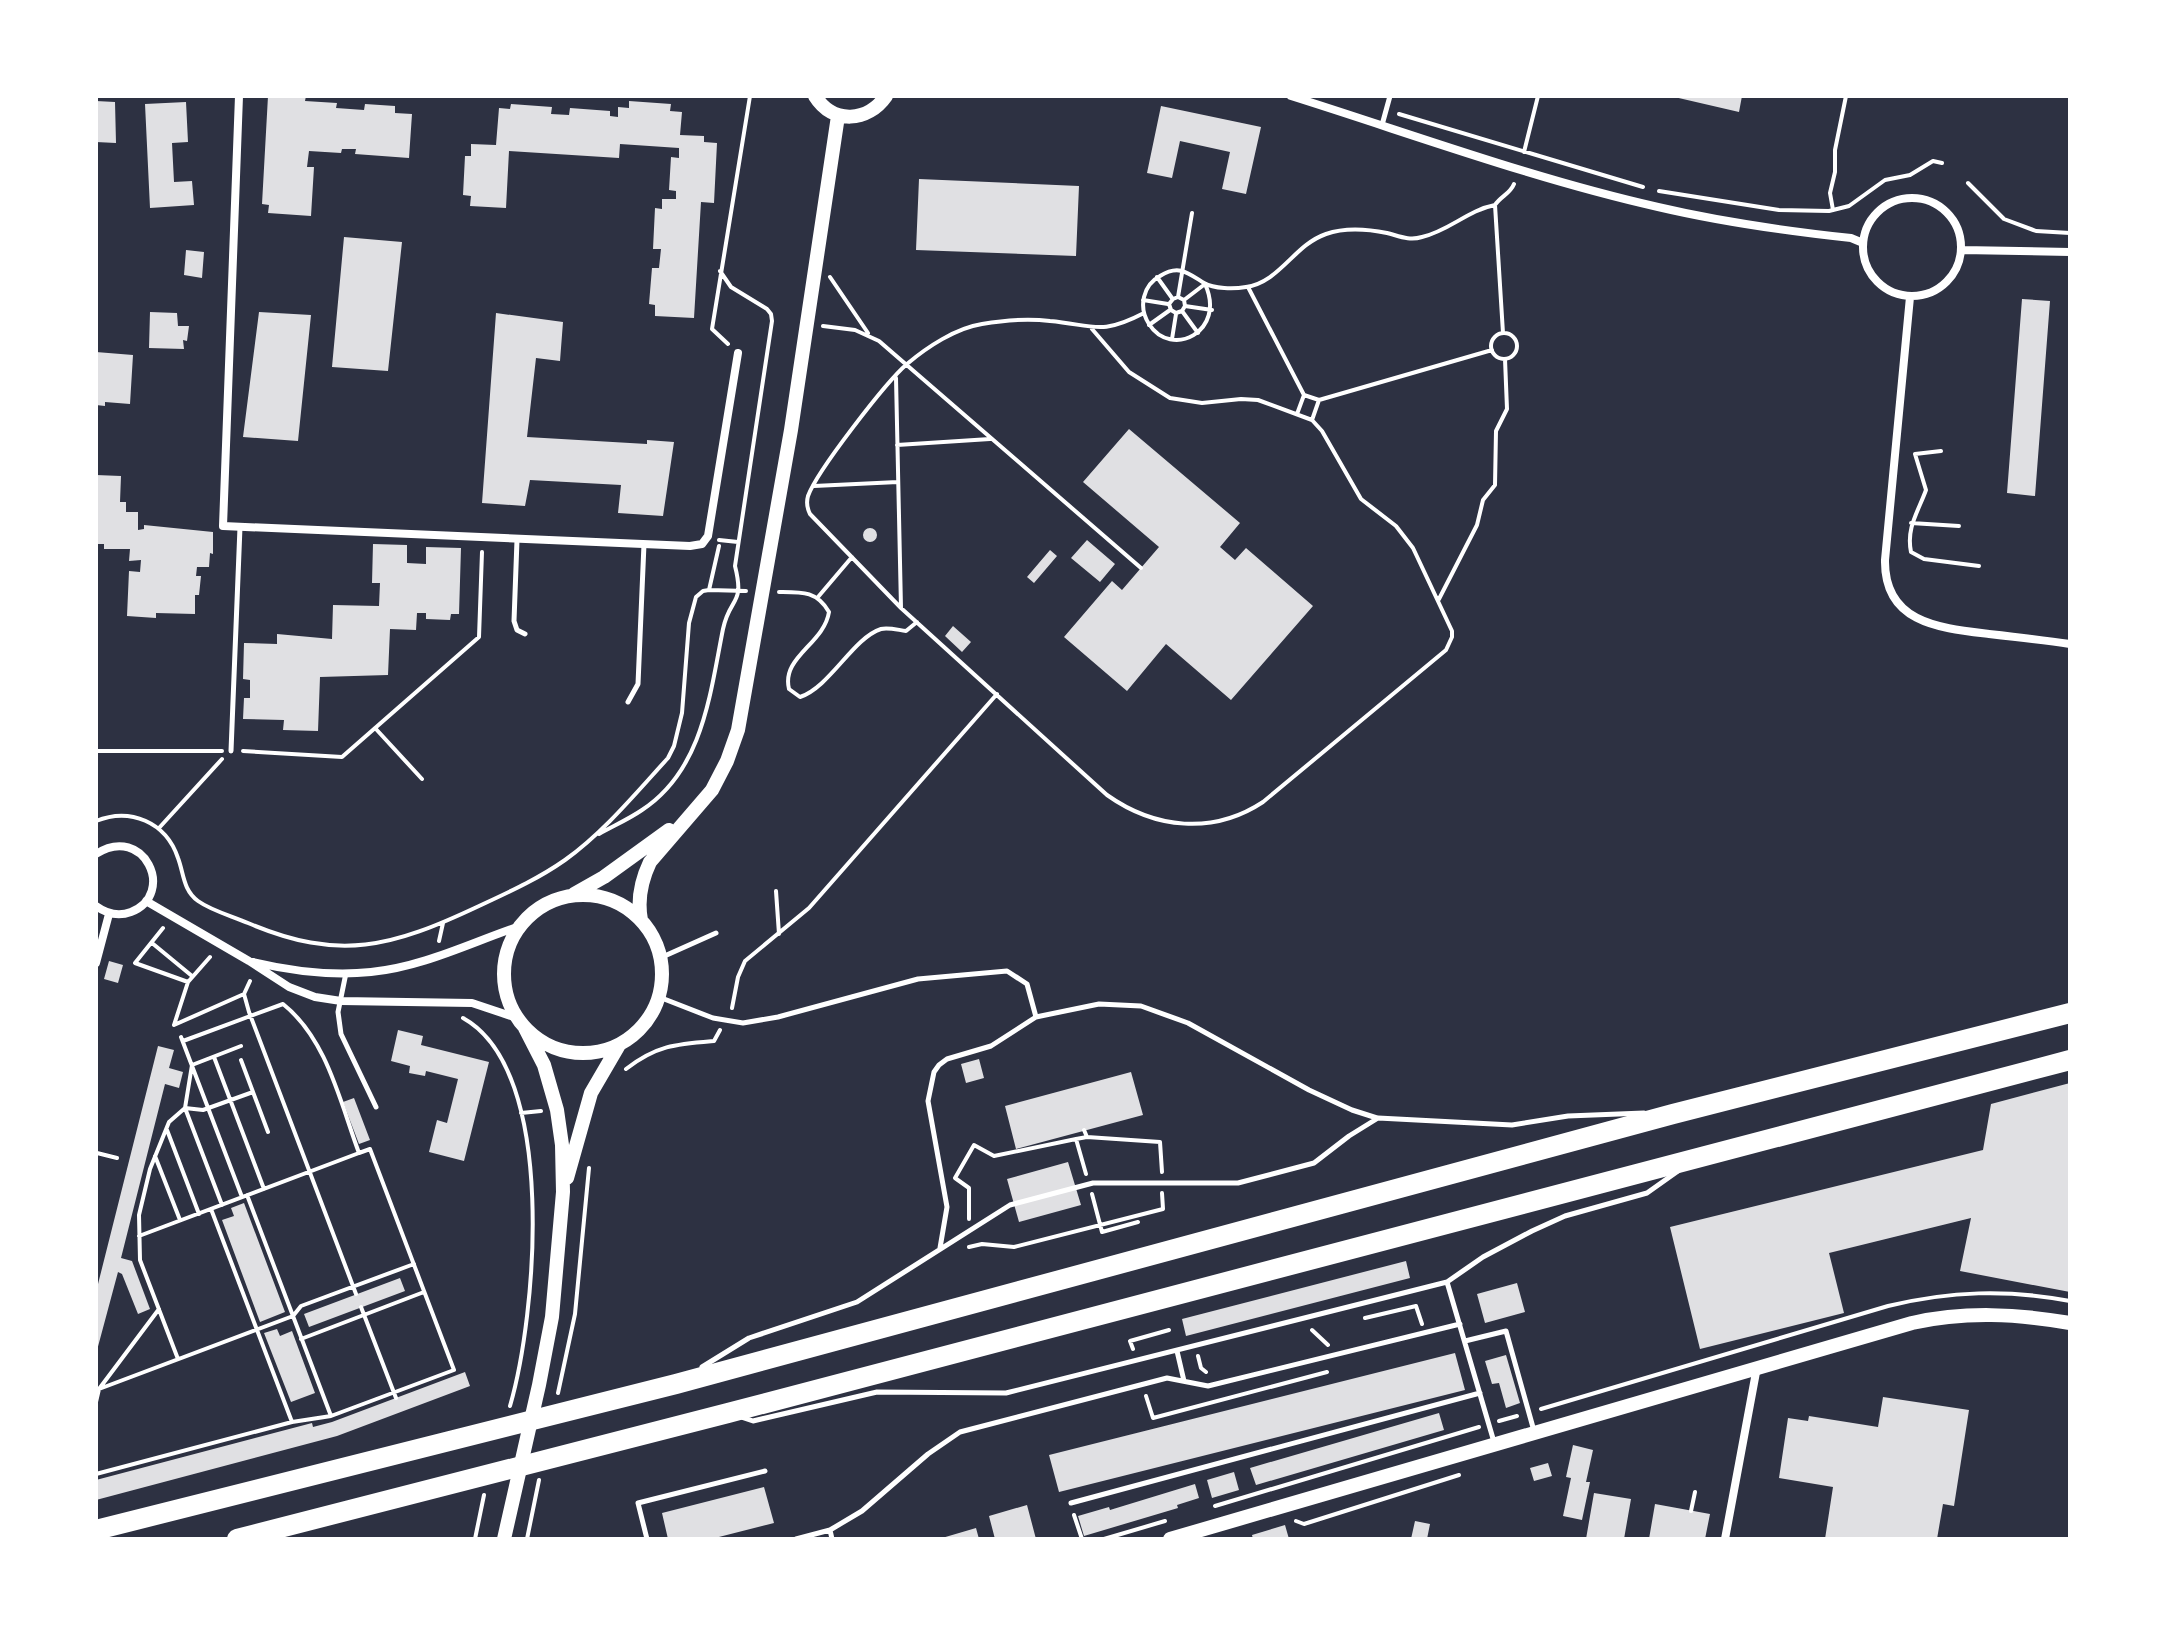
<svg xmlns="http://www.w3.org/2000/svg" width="2166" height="1635" font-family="'Space Grotesk',sans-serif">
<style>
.building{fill:#e0e0e3}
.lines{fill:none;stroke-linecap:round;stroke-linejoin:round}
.path{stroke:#fff;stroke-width:4}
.service{stroke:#fff;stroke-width:5}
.minor{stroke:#fff;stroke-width:8}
.tertiary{stroke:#fff;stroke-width:14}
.motorway{stroke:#fff;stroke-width:20}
</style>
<rect width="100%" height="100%" fill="#2d3142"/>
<path class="building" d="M268 96H306L305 101 337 103 336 108 364 110 365 104 395 106V113L412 114 409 158 355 154 356 149H342L341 153 309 151 307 167H314L311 216 268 213 269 205 262 204Z
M1670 96H1742L1739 112Z
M96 101 115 102 116 143 96 142Z
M629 101 671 104 670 111 682 112 680 135 704 136V142L717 143 714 203 701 202 694 318 655 316V305L649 304 652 268H659L661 249H653L655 208 662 209V199H676V191L669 190 671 157 679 158V148L620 144 619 158 509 151 506 208 470 206 471 196 463 195 465 156H471V144L496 145 499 108 510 109 511 104 552 107 551 114 569 115 570 108 610 111V116L618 117V107L629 108Z
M186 102 188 142 172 143 174 182 192 181 194 205 150 208 145 104Z
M1161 106 1261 127 1246 194 1222 189 1230 152 1180 141 1172 178 1147 173Z
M919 179 1079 186 1076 256 916 250Z
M344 237 402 242 388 371 332 367Z
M186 250 204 252 202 278 184 275Z
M2022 299 2050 301 2035 496 2007 493Z
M150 312 177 313 178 326H189L187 341 183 340 184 349 149 348Z
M259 312 311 315 298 441 243 437Z
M496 313 563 322 560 361 536 358 527 437 647 444V440L674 442 663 516 618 513 621 485 530 480 525 506 482 503Z
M96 352 133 355 130 404 105 402V406L96 405Z
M1129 429 1240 523 1220 547 1235 560 1246 548 1313 606 1231 700 1166 644 1127 691 1064 637 1112 581 1122 590 1159 547 1083 482Z
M96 475 121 476 120 502H126V512H138V530L144 529V525L213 532V554L210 553 209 567H197L196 576H201L199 595H195V614L156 613V618L127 616 129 571 140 572 141 560 129 561 130 549H104V544H96Z
M863 535a7 7 0 1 1 14 0a7 7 0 1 1-14 0Z
M1087 540 1115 564 1100 582 1071 558Z
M373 544 407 545V563L426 564V547L461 548 459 614H451L450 620 426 619V613H417L416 630 390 629 388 675 320 677 318 731 283 730 284 720 243 719 244 698H250V680L243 679 244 643 277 644V634L332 639 333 605 379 606 380 583H372Z
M1050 550 1057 556 1034 583 1027 577Z
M953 626 971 642 962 652 945 636Z
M109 961 123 965 118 983 104 979Z
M398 1030 423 1036 421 1045 489 1062 464 1161 429 1152 437 1120 447 1123 458 1079 426 1071 425 1076 409 1073 410 1066 391 1061Z
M158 1046 174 1050 169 1068 183 1072 179 1088 165 1084 121 1258 132 1261 150 1309 138 1314 122 1274 118 1272 96 1354V1292Z
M979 1059 984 1078 966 1083 961 1064Z
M1131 1072 1143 1115 1016 1149 1005 1106Z
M2070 1083V1292L1960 1271 1971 1218 1829 1253 1844 1313 1700 1349 1670 1227 1983 1150 1991 1104Z
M354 1098 370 1140 359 1144 343 1102Z
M1068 1162 1081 1205 1019 1222 1007 1179Z
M244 1203 285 1312 260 1322 222 1220 234 1216 231 1208Z
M1406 1261 1410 1278 1186 1336 1182 1319Z
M400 1278 405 1291 309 1327 304 1314Z
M1517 1283 1525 1312 1485 1323 1477 1294Z
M277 1329 280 1336 292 1331 315 1393 291 1402 264 1333Z
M1455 1353 1465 1390 1059 1492 1049 1455Z
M1506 1355 1520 1403 1506 1408 1499 1383 1492 1384 1485 1361Z
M465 1372 470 1386 337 1436 96 1500V1480L312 1423 313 1427 332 1422Z
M1883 1397 1969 1410 1954 1506 1943 1504 1937 1539H1825L1833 1487 1779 1478 1788 1418 1808 1421 1809 1416 1878 1427Z
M1439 1413 1444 1430 1256 1485 1250 1468Z
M1573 1445 1593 1450 1586 1482H1590L1582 1520 1563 1516 1571 1478 1566 1477Z
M1548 1463 1552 1476 1534 1481 1530 1468Z
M1234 1472 1239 1490 1212 1498 1207 1480Z
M1195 1484 1199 1498 1177 1505 1178 1508 1084 1536 1078 1516 1109 1507 1110 1510Z
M764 1487 774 1523 711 1539H668L662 1513Z
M1594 1493 1631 1499 1624 1539H1586Z
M1655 1504 1710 1514 1705 1539H1649Z
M1027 1505 1036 1539H995L989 1516Z
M1415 1521 1430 1524 1427 1539H1411Z
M1285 1525 1289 1539H1253L1252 1535Z
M976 1528 979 1539H942V1538Z"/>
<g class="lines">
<path class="path" d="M1399 114 1643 187
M1524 152 1538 96
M1968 183 2004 219 2036 231 2070 233
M1659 191 1779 210 1829 211 1849 206 1885 180 1910 175 1933 161 1942 163
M1495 205 1503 333
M1833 210 1830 193 1835 172V150L1846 96
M830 277 868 333
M1157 277 1172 298
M1205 284C1227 332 1171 359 1149 324 1138 307 1143 285 1160 276 1179 264 1188 273 1204 283 1214 289 1234 289 1246 287 1280 282 1294 245 1326 234 1346 227 1367 229 1387 233 1399 236 1409 241 1422 237 1449 231 1468 210 1495 205 1501 196 1510 194 1514 184
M1248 287 1304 395
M1178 297 1192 213
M1143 300 1168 304
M1184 300 1178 297 1173 299 1169 304 1171 310 1176 313 1182 311 1185 306 1184 300 1205 284
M1185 306 1212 310
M1182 311 1198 333
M1149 325 1170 310
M823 326 855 330 879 341 1141 568
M1092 329 1129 372 1170 398 1202 403 1241 399 1258 400 1312 420 1322 431 1361 499 1396 526 1413 548 1452 631V637L1446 650 1263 802C1213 835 1155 829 1107 795L901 608 810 514C807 508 806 503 808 496 817 471 886 382 907 364 927 347 956 328 982 324 1005 320 1027 318 1050 321 1094 325 1100 336 1144 313
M1491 346a13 13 0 1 1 26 0a13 13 0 1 1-26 0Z
M1172 339 1176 314
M728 344 712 329 750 96
M896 378 901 608
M1319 400 1492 350
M1297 414 1304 395 1319 400 1312 420
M897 445 990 439
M1941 451 1915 454 1926 490C1918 512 1906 528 1911 552L1924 559 1979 566
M814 486 898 482
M1911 523 1959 526
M719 540 738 542
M709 590 719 546
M779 592C802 592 817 591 829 612 824 644 781 657 789 689L800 697C830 687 853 638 881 629 888 627 898 630 906 631L917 622
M818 597 852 557
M1439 599 1477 525 1483 500 1495 485 1496 431 1507 409 1505 359
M375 728 422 779
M96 751H222
M243 751 342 757 479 637 482 552
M96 821C130 807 166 822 178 858 184 874 183 890 198 901 212 911 232 916 248 923 340 962 392 947 479 906 509 892 538 879 565 860 603 833 636 793 668 758L674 746 682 713 689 623 696 597 703 591 709 590 746 591
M159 828 222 759
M599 834C613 826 629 819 642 810 703 770 710 694 723 629 730 596 745 606 735 566L772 321 771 314 767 309 731 287 720 271
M776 891 779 934
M163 928 135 963 188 982
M439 941 443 923
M152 943 192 976
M250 981 244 994 249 1012 356 1294
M732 1008 738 977 745 961 809 908 997 694
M463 1018C559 1071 536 1317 510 1406
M174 1025 188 982 210 957
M174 1025 244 994
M181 1037 242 1197
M214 1057 264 1189
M241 1060 268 1132
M626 1069C657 1045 677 1044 714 1041L720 1030
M521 1113 541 1111
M167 1130 199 1214
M1084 1130 1087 1137 1076 1139 1086 1174
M1087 1137 1160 1142 1162 1172
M97 1153 117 1158
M155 1156 180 1220
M1092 1194 1102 1232 1138 1222
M247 1195 331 1416
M222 1205 185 1108 203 1110 253 1092
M211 1209 292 1422
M969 1219V1188L955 1178 974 1145 994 1156 1076 1139
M139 1236 359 1153
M969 1247 982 1244 1014 1247 1163 1209 1162 1193
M361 1307 396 1398
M1365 1318 1416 1306 1422 1324
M1312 1330 1328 1345
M301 1339 424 1292
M1133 1349 1130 1341 1169 1330
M1198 1356 1201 1368 1206 1372
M178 1359 140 1260 139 1215 150 1169 169 1122 185 1108 192 1065 241 1046
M99 1389 293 1316 301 1306 414 1264
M558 1393 575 1314 589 1168
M1146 1396 1153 1418 1327 1372
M96 1402 99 1389 159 1309
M1541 1409 1888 1306C1950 1291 2007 1289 2070 1301
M1499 1421 1517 1416
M96 1474 292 1422 331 1416 454 1370 370 1149 359 1153C340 1102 327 1039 283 1004L183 1041
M1215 1506 1479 1427
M1691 1511 1695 1492
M1074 1515 1082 1539
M1296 1521 1304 1524 1459 1475
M475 1539 484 1495
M527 1539 539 1480
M1104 1539 1165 1521"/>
<path class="service" d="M1382 125 1390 96
M517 540 514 621 517 630 525 634
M628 702 638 684 644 544
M231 751 240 527
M660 958 716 933
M346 973 338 1012 341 1034 376 1107
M659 997 713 1018 743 1023 778 1017 918 979 1007 971 1027 984 1036 1017
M940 1248 947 1207 928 1101 934 1072 939 1065 947 1059 991 1046 1036 1017 1099 1004 1141 1006 1188 1023 1309 1090 1352 1110 1377 1118
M1447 1282 1494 1442
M1465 1341 1506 1331 1534 1431
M1177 1351 1184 1381
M702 1367 749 1338 857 1302 1010 1205 1093 1183H1238L1314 1163 1349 1136 1378 1118 1512 1125 1568 1116 1644 1113
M741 1417 753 1421 877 1392 1006 1393 1447 1282 1483 1257 1532 1231 1565 1216 1647 1193 1678 1171
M1071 1503 1480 1393
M830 1530 862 1511 928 1454 960 1432 1167 1378 1208 1386 1460 1324
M647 1539 638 1503 765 1471
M796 1539 830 1530 832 1539"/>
<path class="minor" d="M239 96 223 526 690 546 702 544 708 536 738 353
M1291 96C1412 134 1534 179 1658 207 1722 222 1786 231 1851 238L1863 243
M1863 247a49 49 0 1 1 98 0a49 49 0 1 1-98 0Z
M1962 250 2070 252
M1910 297 1885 560C1884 623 1939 628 1989 634 2016 637 2043 640 2070 644
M96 854C144 823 177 894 131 912 118 917 107 914 96 906
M146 901 249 961 289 987 315 997 341 1001 472 1003 517 1018
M253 962C291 971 333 976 371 972 423 967 472 942 520 926
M96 963 109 914
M1725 1539 1757 1367"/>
<path class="tertiary" d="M815 96C833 125 868 122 886 96
M574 894 604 877 669 830
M504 974a79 79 0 1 1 158 0a79 79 0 1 1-158 0Z
M641 920C637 899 641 881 650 862L712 790 727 761 738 730 791 430 838 116
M567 1178 591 1093 619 1045
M504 1539 539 1385 552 1317 563 1192 562 1145 557 1110 544 1065 525 1028
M1170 1539 1912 1323C1966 1311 2017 1314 2070 1323"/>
<path class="motorway" d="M96 1530 676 1384 1673 1114 2070 1013
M237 1539 728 1413 2070 1060"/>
</g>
<rect width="2166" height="1635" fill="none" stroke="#ffffff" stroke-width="196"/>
</svg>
